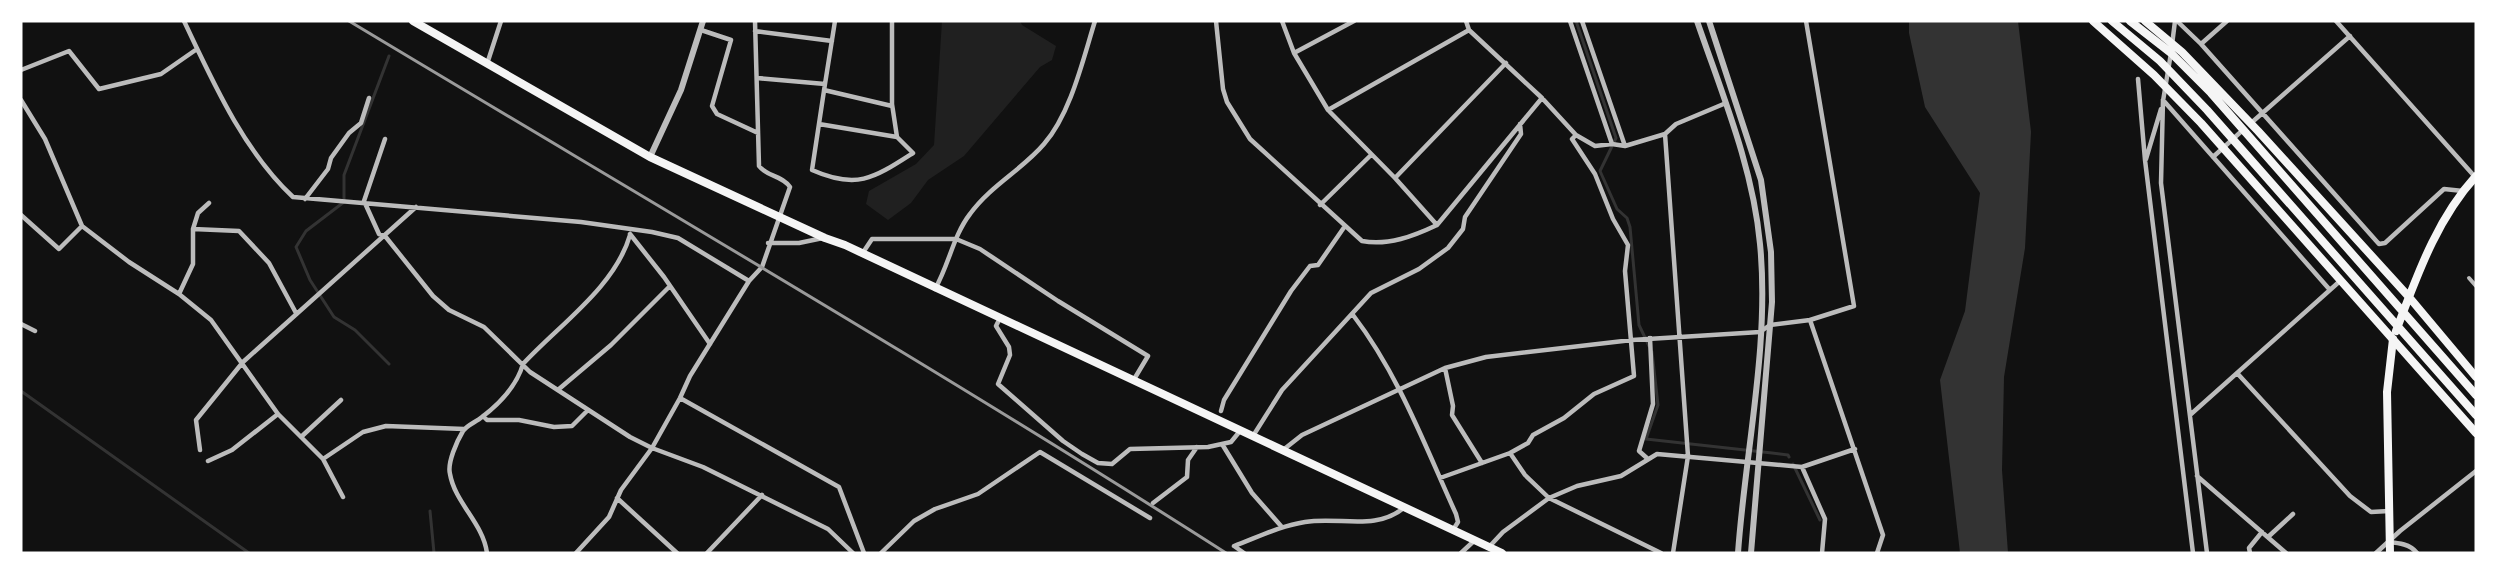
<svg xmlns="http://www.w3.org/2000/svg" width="2497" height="574" font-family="'Space Grotesk',sans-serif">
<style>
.green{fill:#202020}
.water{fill:#333}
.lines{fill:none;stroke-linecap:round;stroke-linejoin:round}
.stream{stroke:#333;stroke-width:3}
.pedestrian{stroke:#bcbcbc;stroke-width:4}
.minor{stroke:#bcbcbc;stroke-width:4.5}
.tertiary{stroke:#bcbcbc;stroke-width:6}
.primary{stroke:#f5f5f5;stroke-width:8}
.trunk{stroke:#f5f5f5;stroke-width:8}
.rail{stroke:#9a9a9a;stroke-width:3}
</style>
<rect width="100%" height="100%" fill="#111"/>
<path class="green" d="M942 21H1020L1022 25 1056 46 1052 60 1040 67 964 156 928 180 911 203 888 220 866 204 869 191 916 164 934 145Z"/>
<path class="water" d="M1909 21H2018L2031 132 2025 248 2004 377 2002 470 2008 553H1960L1940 380 1965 311 1980 193 1925 107 1909 33Z"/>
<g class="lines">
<path class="stream" d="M1576 21 1616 138 1600 171 1617 209 1627 218 1630 227 1639 325 1649 346
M1652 352 1658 405 1646 439 1772 453 1788 455 1789 457
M389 364 355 330 334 317 310 280 296 247 306 231 344 202V175L389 56
M21 391 249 553
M1793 464 1820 520
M430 511 434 553"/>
<path class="pedestrian" d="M2469 278 2476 286"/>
<path class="minor" d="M184 21C213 82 243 150 293 197L581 222 652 232 678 238 749 281
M1216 21 1223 89 1227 102 1250 139 1362 241C1388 246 1414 236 1437 225L1542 98
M1282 21 1294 53 1328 110 1395 178 1437 225
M1466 21 1469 30 1542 98 1576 135 1595 146 1612 144 1625 146 1665 134 1676 124 1726 103
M1570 21 1612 144
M1582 21 1625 146
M2177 21 2201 44 2379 244 2385 243 2444 189 2463 191
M2336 21 2476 178
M701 30 731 40 712 106 717 114 758 133
M755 31 832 41
M2201 44 2227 21
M2172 45 2175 21
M1294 53 1354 21
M487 64 501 21
M21 70 69 51 99 89 161 74 197 49
M757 78 825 84 835 21
M2138 79 2145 160 2193 553
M825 84 812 170C857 190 874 178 913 153L897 137 892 104V21
M824 90 892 106
M21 100 45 139 82 226 129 262 179 294 211 320 278 414 323 459 363 432 386 426 464 429
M2163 100 2161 183 2207 553
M2163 100 2330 290
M2163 101 2171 53
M1328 110 1469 30
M819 124 897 137
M2250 124 2350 36
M1665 134 1688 456 1673 553
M385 139 364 201 379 234 385 236 433 296 449 310 484 327 530 372 630 437 652 448 703 467 828 529 853 553
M2213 157 2244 129
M2146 159 2161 109
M1395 178 1506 63
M305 199 328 169 331 158 349 133 361 123 369 98
M1320 205 1371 155
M21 215 59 249 82 226
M193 229 198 213 209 203
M630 234 664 277 710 344
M768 243H799L823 238
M862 254 872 239H956L980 249 1058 301 1148 356 1133 381
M935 289C949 265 953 236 970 214 990 186 1023 169 1044 144 1071 113 1083 59 1095 21
M179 294 193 264V229L239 231 269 263 296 313
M1353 315C1399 375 1425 446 1456 514L1458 522 1453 530
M1000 318 996 326 1009 347 1010 355 998 384 1063 441 1082 454 1098 463 1112 464 1130 449 1208 447 1231 442 1240 431
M1810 320 1883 535 1877 553
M21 324 35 331
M1445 368 1453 406 1452 415 1482 463
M2237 373 2350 496 2371 512 2389 511
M559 389 611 345 670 286
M680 398 839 487 864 553
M1221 411 1224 400 1291 291 1310 266 1318 265 1345 226
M2190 415 2340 281
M483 416 487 420H519L554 427 572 426 588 410
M1253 436 1282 390 1371 293 1419 269 1448 248 1463 229 1465 217 1521 134 1520 124
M301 437 341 400
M1222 444 1252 493 1281 526
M200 450 196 420 243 362 416 207
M1283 450 1302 435 1445 368 1486 357 1632 340 1760 332 1770 325 1810 320 1854 306 1806 21
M1510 453 1528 443 1533 435 1564 418 1594 394 1634 376 1625 271 1628 245 1613 219 1595 174 1572 139 1576 135
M323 459 343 497
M1648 459 1639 451 1653 404 1650 338
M208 461 232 450 278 414
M1802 467 1825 519 1822 553
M2197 476 2286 553
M1440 478 1510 453 1525 475 1549 498 1661 553
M617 498 677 553
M1153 503 1187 477 1188 460 1197 447
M2268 537 2293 514
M2388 542C2399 543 2410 544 2417 553
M1489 547 1503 532 1549 498 1577 486 1621 476 1657 454 1802 467 1855 449
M487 553C483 523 455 503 450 474 447 463 457 441 463 431 467 425 476 422 482 417 499 404 517 385 523 364 559 325 615 287 630 235
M576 553 609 517 621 490 652 448 680 398 690 376 749 281 762 267 790 187C782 175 767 177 759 166L755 21
M707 553 762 495
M881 553 914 521 935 509 978 494 1040 452 1150 518
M1244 553 1234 546C1258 537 1280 526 1305 522 1340 516 1375 532 1405 507
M1461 553 1475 540
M2250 553 2249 548 2262 532
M2376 553 2400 531 2476 471"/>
<path class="tertiary" d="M1697 21C1722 94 1753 167 1760 244 1770 344 1745 453 1738 553
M1709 21 1761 180 1771 252 1772 302 1751 553
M650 157 681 90 703 21"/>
<path class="primary" d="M413 21 650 157 825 238 845 245 1502 553
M2390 553 2387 392 2393 339"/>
<path class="trunk" d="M2093 21 2154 75 2201 123 2476 433
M2112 21 2160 61 2207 110 2476 415
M2130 21 2171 53 2211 93 2476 395
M2145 21 2182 52 2258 131 2409 297 2476 377
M2396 331C2417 276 2436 220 2476 176"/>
<path class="rail" d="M349 21C642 197 938 369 1226 553"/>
</g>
<rect width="2497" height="574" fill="none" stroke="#ffffff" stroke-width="45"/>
</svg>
